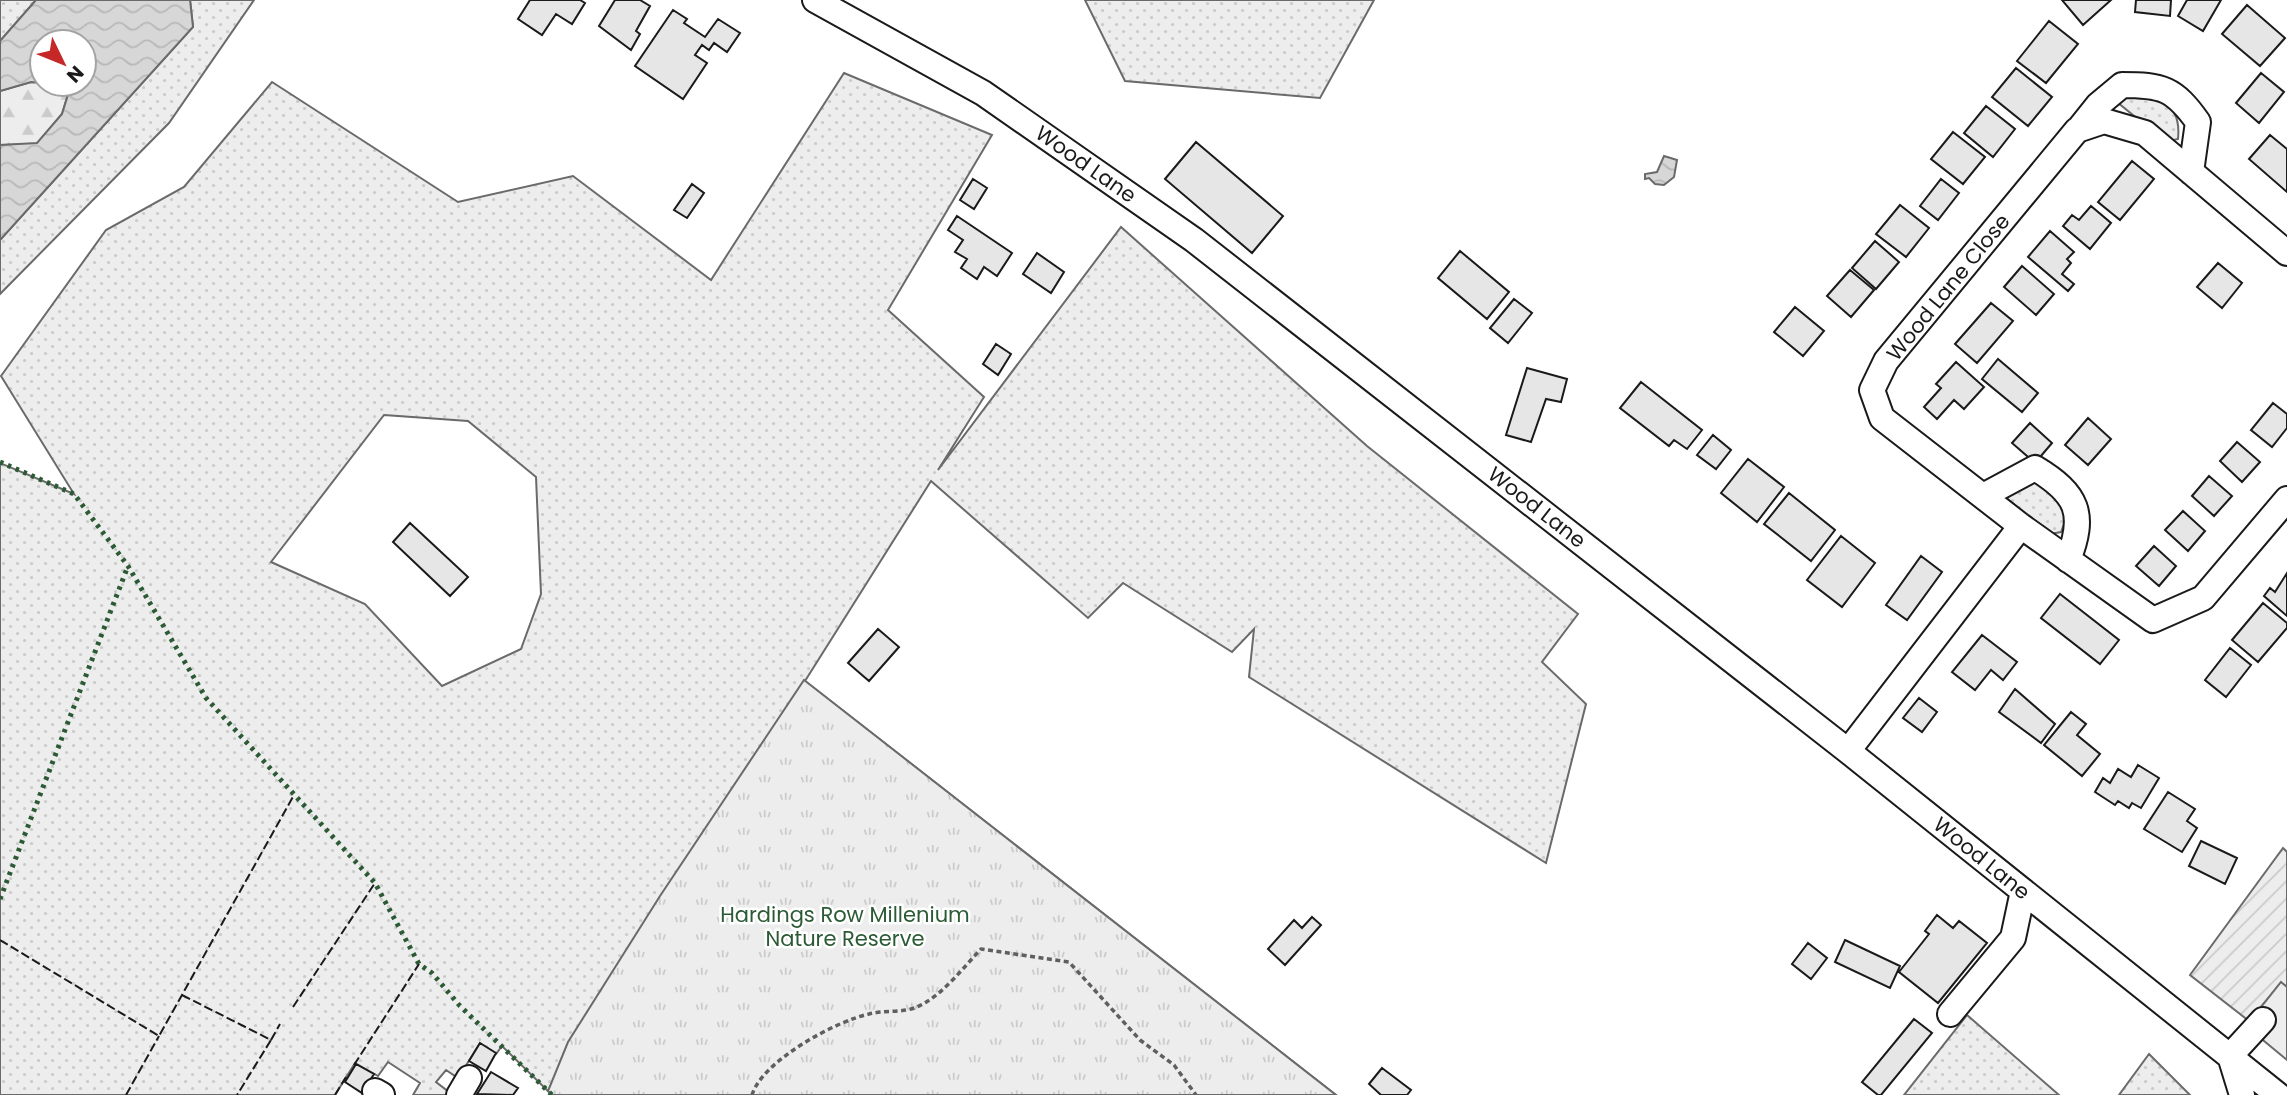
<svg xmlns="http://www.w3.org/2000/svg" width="2287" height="1095" font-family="Poppins,sans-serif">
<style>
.grass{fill:url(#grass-dots);stroke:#6a6a6a;stroke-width:2;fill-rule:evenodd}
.forest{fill:url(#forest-firs);stroke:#6a6a6a;stroke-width:2}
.park{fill:url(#park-tufts);stroke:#6a6a6a;stroke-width:2}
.garden{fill:url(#garden-furrows);stroke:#6a6a6a;stroke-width:2}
.pitch{fill:#ededed;stroke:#6a6a6a;stroke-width:2}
.water{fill:url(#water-waves);stroke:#6a6a6a;stroke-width:2}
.building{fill:#e6e6e6;stroke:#1a1a1a;stroke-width:2}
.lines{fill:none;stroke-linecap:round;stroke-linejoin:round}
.minor-casing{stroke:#1a1a1a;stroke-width:28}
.path{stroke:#5f5f5f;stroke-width:3.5;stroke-dasharray:5 3.5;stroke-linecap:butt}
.minor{stroke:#fff;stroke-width:24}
.hedge{stroke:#2b5a34;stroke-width:5;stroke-dasharray:3.5 5;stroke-linecap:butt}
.fence{stroke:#1a1a1a;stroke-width:2;stroke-dasharray:9 3.5;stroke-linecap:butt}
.labels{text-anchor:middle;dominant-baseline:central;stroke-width:5;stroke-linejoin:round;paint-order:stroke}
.street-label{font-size:21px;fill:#1a1a1a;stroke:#fff}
.park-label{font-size:21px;fill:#2b5a34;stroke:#fff}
</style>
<defs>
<pattern id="grass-dots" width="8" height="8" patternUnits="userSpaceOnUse" patternTransform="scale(1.75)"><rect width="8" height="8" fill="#ededed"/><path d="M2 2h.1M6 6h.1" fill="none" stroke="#cbcbcb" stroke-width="1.8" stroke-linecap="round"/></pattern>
<pattern id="forest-firs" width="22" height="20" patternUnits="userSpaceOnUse" patternTransform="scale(1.75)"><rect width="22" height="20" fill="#ededed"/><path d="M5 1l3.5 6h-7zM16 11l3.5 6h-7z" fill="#cbcbcb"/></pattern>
<pattern id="park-tufts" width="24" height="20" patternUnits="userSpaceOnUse" patternTransform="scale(1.75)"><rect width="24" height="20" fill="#ededed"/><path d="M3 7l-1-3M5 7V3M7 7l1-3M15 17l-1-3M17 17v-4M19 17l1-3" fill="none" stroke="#cbcbcb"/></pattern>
<pattern id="garden-furrows" width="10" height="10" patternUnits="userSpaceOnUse" patternTransform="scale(1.75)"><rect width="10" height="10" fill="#ededed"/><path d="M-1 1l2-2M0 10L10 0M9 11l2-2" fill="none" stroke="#cbcbcb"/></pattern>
<pattern id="water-waves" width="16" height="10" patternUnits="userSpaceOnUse" patternTransform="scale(1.75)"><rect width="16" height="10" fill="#d7d7d7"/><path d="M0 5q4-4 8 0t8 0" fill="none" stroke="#b8b8b8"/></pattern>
</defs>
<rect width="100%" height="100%" fill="#fff"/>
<path class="grass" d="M0 0H36L0 41Z
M190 0H254L169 123 0 294V240L193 27Z
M1085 0H1374L1320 98 1125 81Z
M844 73 992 135 888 310 984 397 938 470 1121 227 1367 446 1578 614 1542 662 1586 704 1546 863 1249 677 1254 629 1232 652 1123 583 1088 618 931 481 805 681 1336 1095H552L502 1046 496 1054 479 1045 458 1078 446 1070 436 1082 449 1092 447 1095H413L420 1083 388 1062 378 1076 355 1063 335 1095H0V463L74 494 1 376 106 230 184 187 272 82 458 202 573 176 711 280ZM384 415 468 421 536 477 541 594 521 649 442 686 365 604 271 562Z
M2124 93C2155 96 2182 99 2178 139L2166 142 2117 102Z
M2031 474 2060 489 2066 519 2061 532 2050 534 2004 496Z
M1967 1015 2059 1095H1904Z
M2149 1054 2190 1095H2119Z"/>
<path class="forest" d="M31 82 71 84 62 114 37 144 0 145V91Z"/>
<path class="park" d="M804 680 1336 1095H552L548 1091 568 1042 660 896Z"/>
<path class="garden" d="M2283 848 2287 852V987L2281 983 2249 1021 2190 975Z"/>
<path class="pitch" d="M2281 982 2287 987V1060L2246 1026Z"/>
<path class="water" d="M36 0H190L193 27 0 240V145L37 143 62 114 71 85 66 84H84V42H42V83L31 82 0 91V41Z
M1664 156 1677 160 1674 177 1664 185 1655 184 1649 178 1645 179V174L1657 172Z"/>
<path class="building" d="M530 0H580L585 3 572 24 556 14 542 35 518 19Z
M615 0H640L650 6 636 31 640 34 631 50 599 26Z
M2062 0H2111L2083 25Z
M2136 0H2171L2170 16 2135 12Z
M2187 0H2221L2203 31 2178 16Z
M2247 5 2285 38 2260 66 2222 34Z
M673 10 687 19 684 23 705 37 718 19 740 33 727 52 714 43 709 50 702 45 695 55 707 63 683 99 635 66Z
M2049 21 2078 44 2046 83 2017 61Z
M2016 68 2052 97 2028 126 1992 97Z
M2261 73 2284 92 2259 123 2236 103Z
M1986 106 2015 129 1993 157 1964 133Z
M1953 132 1985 157 1963 184 1931 159Z
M2270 135 2287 149V192L2249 159Z
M1196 142 1283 216 1252 253 1165 179Z
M2132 161 2154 179 2120 220 2098 202Z
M973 179 987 188 974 209 960 200Z
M1941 179 1959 193 1938 220 1920 206Z
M692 184 704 193 687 218 674 210Z
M1900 205 1929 228 1906 257 1876 234Z
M2091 206 2111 223 2090 249 2063 226 2072 215 2079 220Z
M957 216 1012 253 997 276 984 267 977 279 961 268 967 259 955 252 963 240 948 230Z
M2050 231 2074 252 2067 259 2071 263 2062 274 2074 284 2068 291 2028 257Z
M1875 241 1899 262 1876 289 1852 268Z
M1460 251 1509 292 1487 319 1438 278Z
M1037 253 1064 272 1051 293 1023 274Z
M2218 263 2242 283 2222 308 2197 287Z
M2022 266 2054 294 2036 315 2004 287Z
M1850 270 1874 290 1851 317 1827 296Z
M1514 299 1532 313 1508 343 1490 328Z
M1991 303 2013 321 1977 363 1955 344Z
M1795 307 1824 331 1803 356 1774 332Z
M996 344 1011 354 998 375 983 364Z
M1998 359 2038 393 2022 412 1982 379Z
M1956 362 1984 387 1964 409 1954 400 1937 419 1924 407 1941 388 1936 384Z
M1527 368 1567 379 1561 402 1546 399 1531 442 1506 435Z
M1641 382 1702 430 1687 449 1674 440 1669 446 1620 408Z
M2273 403 2287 414V428L2272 447 2251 430Z
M2088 418 2111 439 2088 465 2065 445Z
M2030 423 2052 443 2035 463 2012 443Z
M1713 435 1731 450 1716 469 1697 455Z
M2237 442 2260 462 2242 482 2220 461Z
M1748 459 1784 487 1757 522 1721 493Z
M2209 476 2232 496 2214 516 2192 496Z
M1789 493 1835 530 1811 561 1764 524Z
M2183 511 2205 531 2188 551 2165 530Z
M410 523 468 577 450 596 393 542Z
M1841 536 1875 563 1842 607 1807 580Z
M2154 546 2176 566 2159 586 2136 566Z
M1921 556 1942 572 1907 620 1886 605Z
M2287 573V616L2264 596 2270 588 2275 592Z
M2060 594 2119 640 2100 664 2041 618Z
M2263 603 2287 623V628L2258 662 2232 640Z
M878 629 899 647 869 681 848 663Z
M1982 635 2017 662 2003 680 1991 670 1975 690 1952 672Z
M2230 648 2251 665 2226 697 2205 680Z
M2015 689 2055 724 2041 743 1999 712Z
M1919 698 1937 712 1922 732 1903 718Z
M2071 712 2086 724 2077 735 2100 754 2082 776 2044 745Z
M2138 765 2159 778 2141 808 2132 803 2129 808 2118 801 2115 805 2095 792 2103 778 2110 783 2118 769 2131 777Z
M2168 792 2195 809 2187 821 2197 828 2182 852 2144 829Z
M2201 841 2237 858 2225 884 2189 866Z
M1937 915 1953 928 1959 921 1987 943 1938 1003 1899 972 1929 934 1925 931Z
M1312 917 1321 925 1285 965 1268 949 1294 920 1302 928Z
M1845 940 1900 966 1890 988 1835 962Z
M1808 943 1827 958 1811 979 1792 964Z
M1914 1019 1932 1033 1881 1095H1878L1862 1082Z
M480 1043 496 1053 486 1071 469 1061Z
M356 1064 374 1074 362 1093 345 1082Z
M1382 1068 1411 1090 1407 1095H1381L1369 1084Z
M491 1072 518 1088 513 1095 477 1094Z"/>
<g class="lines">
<defs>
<path id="minor" d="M815 0 983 93 1194 240 1848 751 2278 1095
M2078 130 2098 105 2122 85C2162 85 2174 88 2198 122L2191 172
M2287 253 2145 133 2104 121 2077 130 1886 361 1872 390 1882 418 2021 526 2153 620 2203 598 2287 499
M1983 496 2035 468C2078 494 2086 514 2068 560
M1848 751 2021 526
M1950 1014 2013 938 2023 891
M2230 1056 2263 1020
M2230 1056 2242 1095
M375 1091 382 1095
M459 1095 469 1078"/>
</defs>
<use href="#minor" class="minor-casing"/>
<path class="path" d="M752 1095C762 1061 836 1021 869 1014 884 1010 903 1013 917 1007 942 996 962 969 981 949L1069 962 1140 1040 1174 1065 1196 1095"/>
<use href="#minor" class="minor"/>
<path class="hedge" d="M0 462 74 494 128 566 206 698 375 883 419 964 432 973 460 1006 552 1095
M0 899 128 566"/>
<path class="fence" d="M0 940 159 1036 294 795
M182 995 271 1040 237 1095
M293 1007 375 883
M271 1040 280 1024
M354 1065 419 964
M126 1095 159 1036
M335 1095 346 1077"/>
</g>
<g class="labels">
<g class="street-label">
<text transform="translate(1086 164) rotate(35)">Wood Lane</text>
<text transform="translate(1948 287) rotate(-51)">Wood Lane Close</text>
<text transform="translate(1537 507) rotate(38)">Wood Lane</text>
<text transform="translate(1982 858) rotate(39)">Wood Lane</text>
</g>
<g class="park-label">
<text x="845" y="914">Hardings Row Millenium<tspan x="845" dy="24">Nature Reserve</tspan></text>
</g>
</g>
<g transform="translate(63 63) rotate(133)"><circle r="33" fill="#ffffff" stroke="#a3a3a3" stroke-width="2"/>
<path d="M0-5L12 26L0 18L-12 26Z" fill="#c62828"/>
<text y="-10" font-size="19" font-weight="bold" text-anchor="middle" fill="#1a1a1a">N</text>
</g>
</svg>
